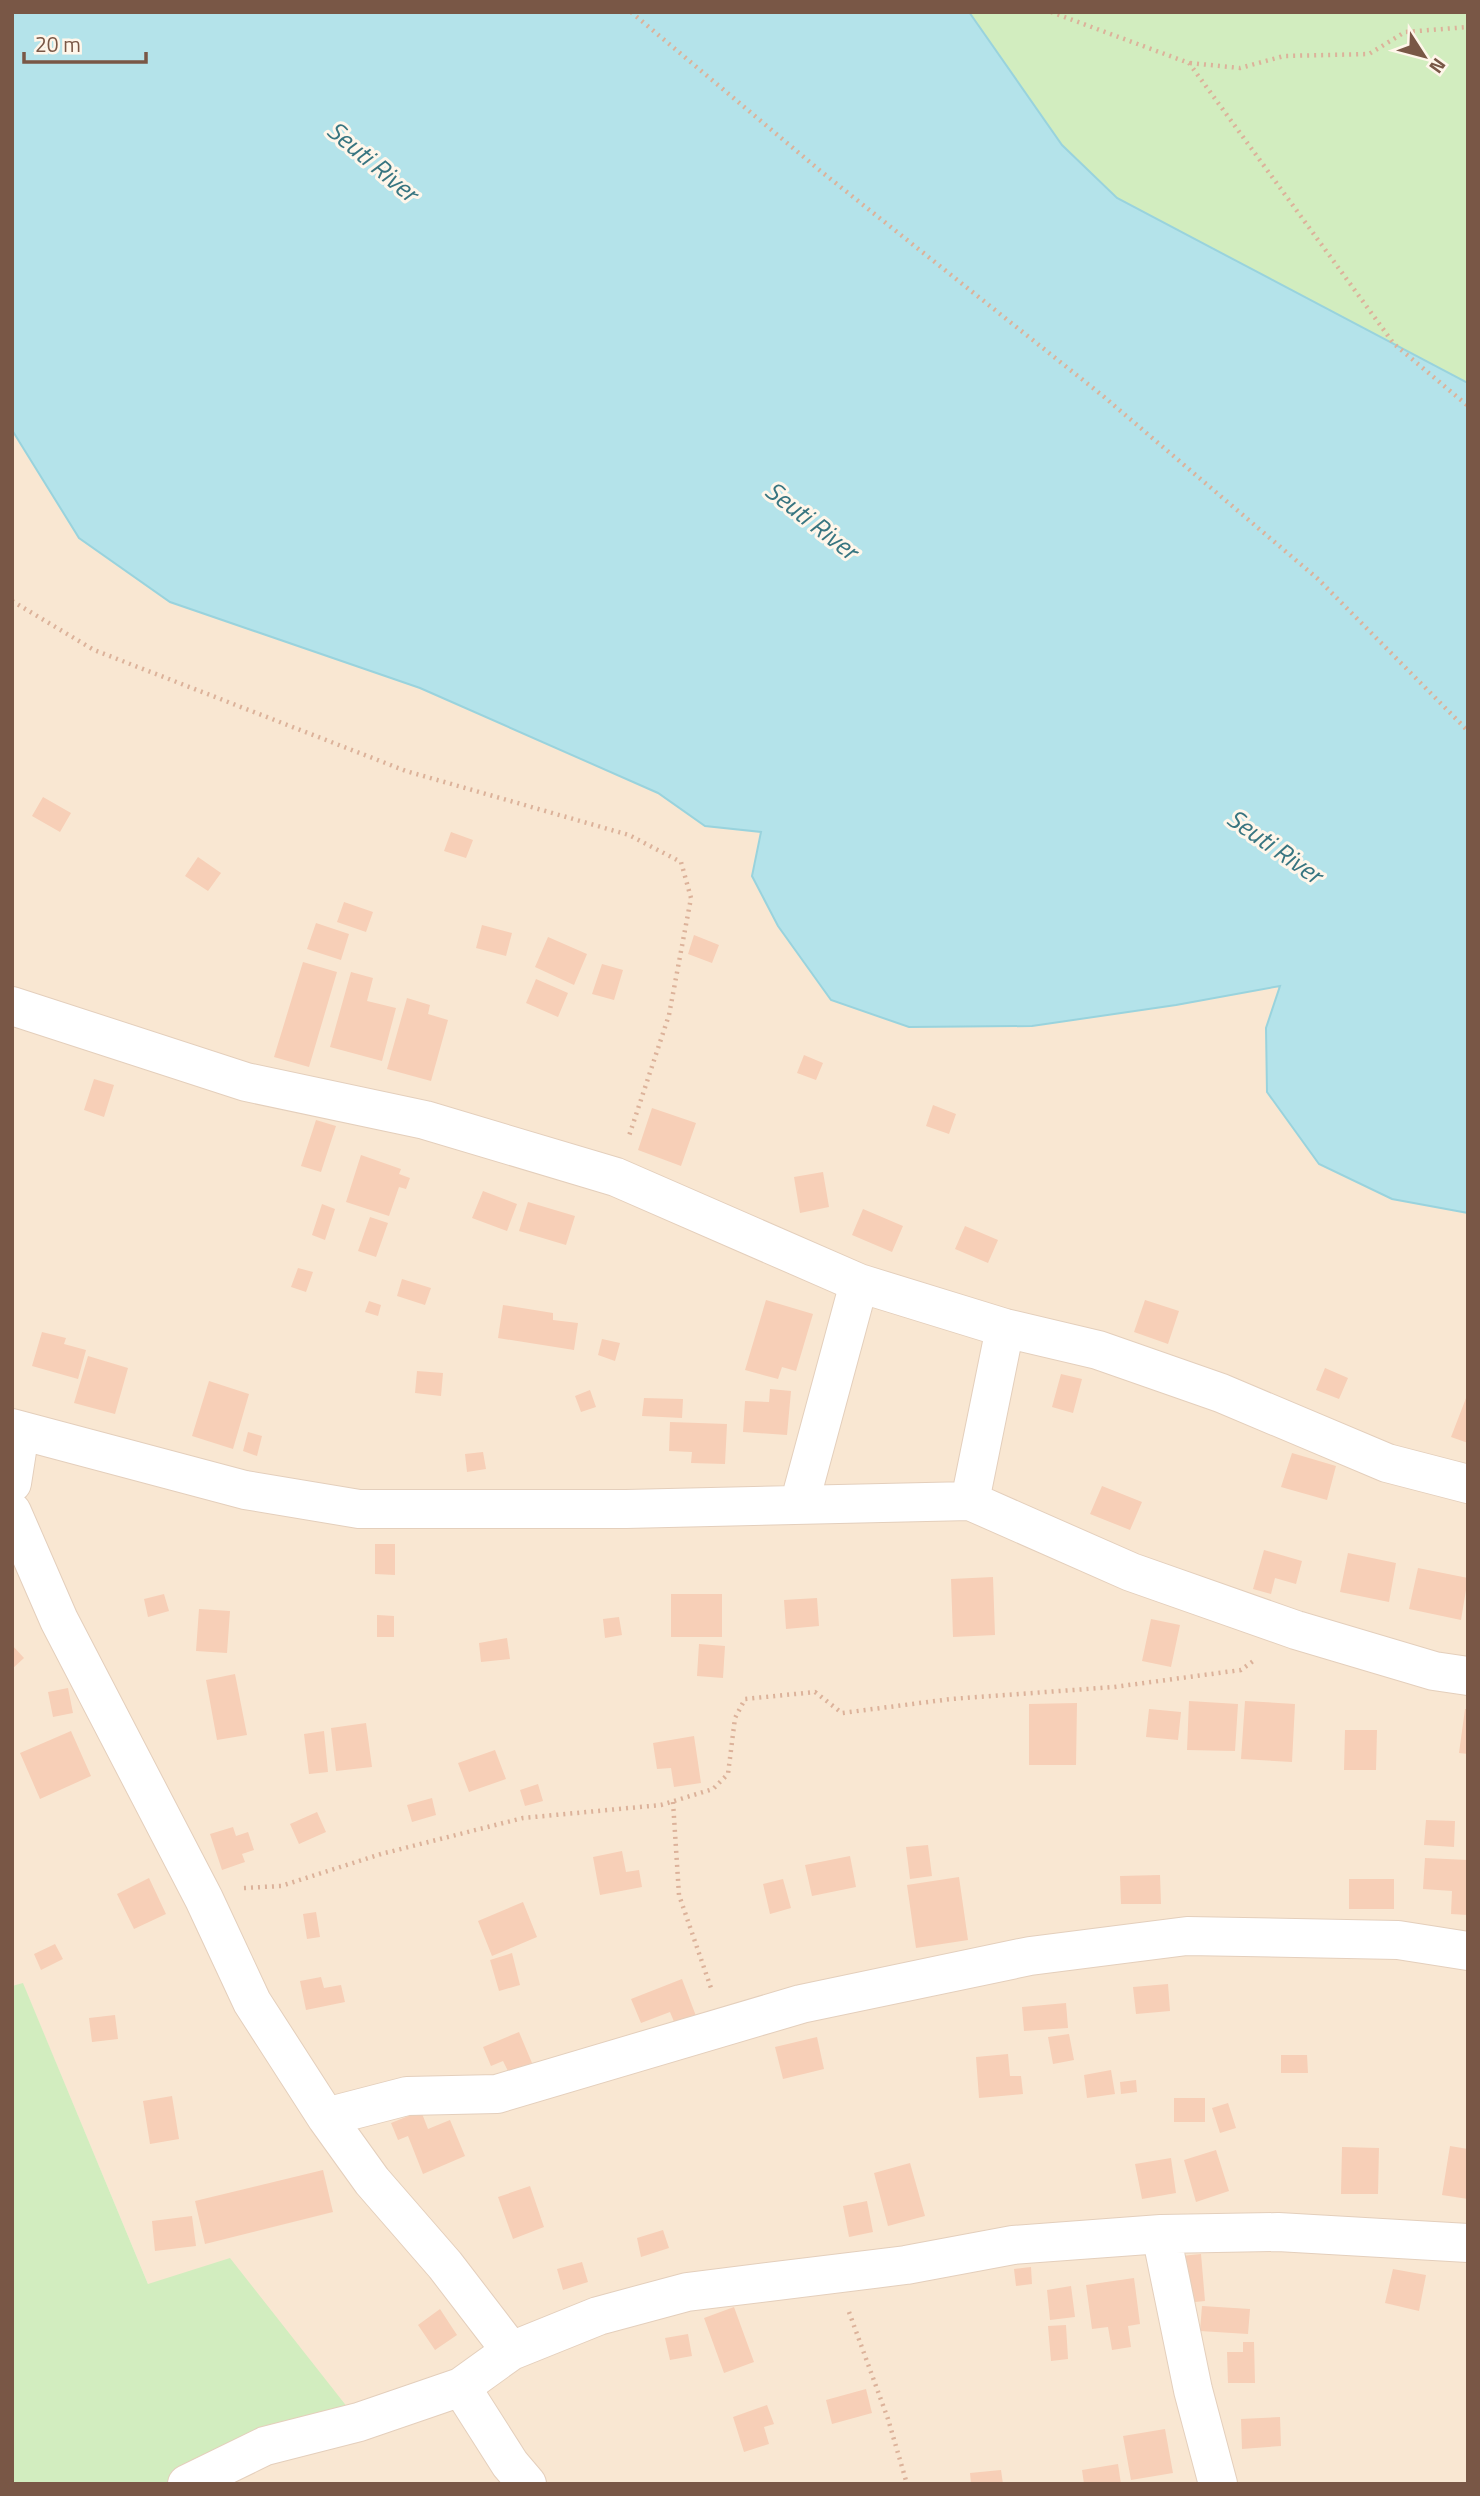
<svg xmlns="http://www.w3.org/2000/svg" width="1480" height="2496" font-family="'Titillium Web',sans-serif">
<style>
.residential{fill:#f9e7d2}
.green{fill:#d2edbf}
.water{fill:#b4e3ea;stroke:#99d3dd;stroke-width:2}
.building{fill:#f7cfb7}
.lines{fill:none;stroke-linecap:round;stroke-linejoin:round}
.minor-casing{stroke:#e4cfbc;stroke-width:40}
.path{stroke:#dcb29a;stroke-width:4.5;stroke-dasharray:2 5;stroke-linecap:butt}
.minor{stroke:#fff;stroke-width:38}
.labels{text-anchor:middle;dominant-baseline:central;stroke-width:6;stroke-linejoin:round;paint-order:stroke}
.water-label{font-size:26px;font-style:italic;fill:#387580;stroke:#fff6ea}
</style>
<rect width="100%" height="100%" fill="#fef3e2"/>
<path class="residential" d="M12 430 79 538 170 602 420 688 658 793 705 826 761 832 909 1027 1032 1026 1176 1005 1281 986 1266 1028 1392 1199 1468 1213V2484H187L148 2284 23 1984 12 1986Z"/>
<path class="green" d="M969 12H1468V383L1117 198 1062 145Z
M23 1983 148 2284 230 2258 359 2422 187 2484H12V1986Z"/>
<path class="water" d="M12 12H969L1062 145 1117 198 1468 383V1213L1392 1199 1319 1164 1267 1092 1266 1028 1280 986 1176 1005 1032 1026 909 1027 831 1000 778 926 752 876 761 832 705 826 658 793 420 688 170 602 79 538 12 430Z"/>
<path class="building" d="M43 797 71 813 60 832 32 816Z
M451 832 473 840 466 858 444 851Z
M198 857 221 873 208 891 185 876Z
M344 902 373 912 366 932 337 922Z
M316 923 349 934 341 960 307 949Z
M482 925 512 933 506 956 476 948Z
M694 935 719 945 712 963 688 954Z
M548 937 587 954 574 985 535 967Z
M303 962 337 972 309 1067 274 1057Z
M602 964 623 970 614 1000 592 994Z
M351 972 373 978 367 1001 396 1008 382 1061 330 1047Z
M536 979 568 993 558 1017 526 1003Z
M407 998 430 1005 428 1014 448 1020 431 1081 387 1069Z
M804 1055 823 1063 816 1080 797 1073Z
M94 1079 114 1085 104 1117 84 1110Z
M933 1105 956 1114 949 1134 926 1126Z
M652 1108 696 1123 681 1166 638 1150Z
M316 1120 336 1126 321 1172 301 1166Z
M361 1155 401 1169 399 1174 410 1178 406 1189 399 1187 389 1216 346 1202Z
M823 1172 829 1207 800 1213 794 1177Z
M483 1191 517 1204 507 1231 472 1218Z
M528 1202 575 1216 566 1245 519 1231Z
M322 1204 335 1209 325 1240 312 1235Z
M863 1209 903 1226 892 1252 852 1235Z
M370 1217 388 1223 376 1257 358 1251Z
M965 1226 998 1240 988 1263 955 1249Z
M298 1268 313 1272 306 1292 291 1287Z
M402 1279 431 1288 425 1305 397 1296Z
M766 1300 813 1314 796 1371 782 1367 778 1379 745 1370Z
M1145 1300 1179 1311 1168 1344 1134 1332Z
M369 1301 381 1305 378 1316 365 1312Z
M503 1305 553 1313V1320L578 1323 574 1350 498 1338Z
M42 1332 66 1338 64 1344 86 1350 78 1379 32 1366Z
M602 1339 620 1343 615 1361 598 1355Z
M88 1356 128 1368 115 1414 74 1403Z
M1325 1368 1348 1378 1339 1399 1316 1390Z
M417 1371 443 1373 441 1396 415 1393Z
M1061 1374 1082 1379 1073 1413 1052 1407Z
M209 1381 249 1394 233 1449 192 1436Z
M770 1389 791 1391 787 1435 743 1432 745 1401 769 1402Z
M590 1390 596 1407 581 1412 575 1396Z
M1468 1393V1443L1451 1437Z
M644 1398 683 1399 682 1418 642 1416Z
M670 1422 727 1424 725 1464 691 1463 692 1452 669 1451Z
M248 1432 262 1436 257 1456 243 1451Z
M483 1452 486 1469 467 1472 465 1454Z
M1292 1453 1336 1466 1327 1500 1281 1487Z
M1102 1486 1142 1502 1130 1530 1090 1514Z
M375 1544H395V1575L375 1574Z
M1264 1550 1302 1561 1296 1584 1275 1578 1271 1594 1253 1589Z
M1348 1553 1396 1563 1389 1602 1340 1592Z
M1418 1568 1468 1578 1461 1620 1409 1609Z
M993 1577 995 1635 953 1637 951 1579Z
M164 1594 169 1611 148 1617 144 1599Z
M671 1594H722V1637H671Z
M817 1598 819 1626 786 1629 784 1600Z
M199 1609 230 1611 227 1653 196 1651Z
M377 1615 394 1616V1637H377Z
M619 1617 622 1635 605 1638 603 1619Z
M1151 1619 1180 1625 1171 1667 1142 1661Z
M507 1638 510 1659 481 1662 479 1643Z
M699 1644 725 1646 723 1678 697 1676Z
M12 1645 24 1658 12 1669Z
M235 1674 247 1735 217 1740 206 1680Z
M68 1688 73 1713 53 1717 48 1692Z
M1189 1701 1238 1704 1235 1751 1187 1750Z
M1245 1701 1295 1704 1292 1762 1241 1759Z
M1077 1703 1076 1765H1029V1704Z
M1149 1709 1181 1712 1178 1740 1146 1737Z
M1465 1709H1468V1754L1459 1753Z
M366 1723 372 1767 336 1771 331 1728Z
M1345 1730H1377L1376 1770H1344Z
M71 1731 91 1776 40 1799 20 1753Z
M324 1731 328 1772 309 1774 304 1734Z
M694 1736 701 1783 674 1787 671 1768 657 1769 653 1743Z
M495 1750 506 1779 469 1792 458 1763Z
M538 1784 543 1801 525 1806 520 1790Z
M432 1798 436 1815 412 1822 407 1805Z
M317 1812 326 1832 299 1844 290 1824Z
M1426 1820 1455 1821 1454 1847 1424 1845Z
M233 1827 236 1836 248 1832 254 1850 242 1854 245 1862 222 1870 210 1834Z
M928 1845 932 1876 910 1879 906 1847Z
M622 1851 626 1872 639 1870 642 1887 600 1895 593 1857Z
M850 1856 856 1887 812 1896 805 1865Z
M1425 1858 1468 1860V1915L1451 1914 1452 1891 1423 1889Z
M1160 1875 1161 1904H1121L1120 1876Z
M959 1877 968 1940 916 1948 907 1885Z
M149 1878 166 1914 134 1929 117 1894Z
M783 1879 791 1908 770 1914 763 1884Z
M1349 1879H1394V1909H1349Z
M523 1902 537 1937 492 1956 478 1921Z
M316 1912 320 1937 307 1939 303 1914Z
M55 1944 63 1959 41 1970 34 1954Z
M512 1953 520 1985 499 1991 490 1960Z
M321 1977 324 1988 341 1985 345 2002 306 2010 300 1981Z
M682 1979 696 2016 675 2024 670 2012 641 2023 631 1999Z
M1168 1984 1170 2011 1136 2014 1133 1987Z
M1066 2003 1068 2028 1024 2031 1022 2007Z
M115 2015 118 2039 92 2042 89 2018Z
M519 2032 532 2063 509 2073 503 2061 491 2066 483 2047Z
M1069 2034 1074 2060 1053 2064 1048 2037Z
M817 2037 824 2069 783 2079 775 2047Z
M1008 2054 1010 2076H1021L1023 2094 979 2098 976 2057Z
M1281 2055H1307L1308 2073H1281Z
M1111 2070 1115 2094 1087 2098 1084 2075Z
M1136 2080 1137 2092 1121 2094 1120 2082Z
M172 2096 179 2139 150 2144 143 2101Z
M1174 2098H1205V2122H1174Z
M1228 2103 1236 2128 1220 2133 1212 2108Z
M421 2111 428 2129 450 2120 465 2156 423 2174 408 2136 398 2140 391 2123Z
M1450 2146 1468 2149V2199L1442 2195Z
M1342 2147 1379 2148 1378 2194H1341Z
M1216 2150 1229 2191 1196 2202 1184 2160Z
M1171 2158 1176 2193 1142 2199 1135 2164Z
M910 2163 925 2216 888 2226 874 2173Z
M323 2170 333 2212 205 2244 195 2201Z
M530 2186 544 2227 513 2239 498 2197Z
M867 2201 873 2232 849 2237 843 2206Z
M192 2216 196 2246 155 2251 152 2221Z
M663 2230 669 2248 641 2257 637 2238Z
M1201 2254 1205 2301 1185 2303 1181 2256Z
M582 2262 588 2282 563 2290 557 2269Z
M1031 2267 1032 2284 1016 2286 1014 2269Z
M1393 2269 1426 2275 1419 2311 1385 2303Z
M1134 2278 1140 2324 1128 2326 1131 2347 1112 2350 1108 2327 1092 2329 1086 2285Z
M1071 2286 1075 2317 1050 2320 1047 2290Z
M1202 2306 1250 2309 1248 2334 1200 2331Z
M734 2307 754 2362 724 2373 704 2318Z
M440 2309 457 2335 435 2350 418 2325Z
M1066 2325 1068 2359 1051 2361 1048 2326Z
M688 2334 692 2356 670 2360 665 2338Z
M1243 2342H1254L1255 2383H1228L1227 2352H1243Z
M866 2389 872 2413 832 2424 826 2400Z
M767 2405 774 2424 764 2427 769 2444 744 2452 733 2417Z
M1280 2417 1281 2446 1242 2449 1241 2419Z
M1165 2429 1173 2473 1131 2480 1123 2436Z
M1118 2464 1121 2484H1084L1082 2470Z
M1001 2470 1003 2484H971L970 2473Z"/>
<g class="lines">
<defs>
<path id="minor" d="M12 1006 246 1082 425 1120 616 1177 859 1283 1005 1328 1098 1350 1221 1393 1387 1463 1468 1484
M12 1428 245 1490 359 1509H626L970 1501 1131 1572 1296 1630 1434 1671 1468 1676
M12 1483 20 1432
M970 1501 1005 1328
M799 1505 859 1283
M12 1512 59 1620 204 1899 252 2002 326 2117 372 2181 445 2265 511 2351
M326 2117 407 2096 497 2094 801 2004 1030 1956 1187 1936 1398 1940 1468 1951
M1161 2234 1193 2390 1218 2484
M461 2387 510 2464 527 2484
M187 2484 265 2446 359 2422 461 2387 511 2351 598 2316 687 2292 906 2265 1013 2245 1161 2234 1278 2232 1468 2243"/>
</defs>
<use href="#minor" class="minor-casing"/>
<path class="path" d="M631 12 818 169 1103 396 1318 579 1468 731
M1051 12 1189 63 1394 344 1468 406
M1190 63 1240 68 1284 56 1369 54 1405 32 1468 27
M12 601 94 650 406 771 629 835 681 862 691 898 669 1015 628 1139
M673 1802 679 1895 712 1991
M244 1888 281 1886 381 1854 523 1818 661 1805 713 1789 728 1774 735 1718 745 1699 815 1692 842 1713 951 1699 1114 1687 1241 1670 1256 1659
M849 2312 888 2419 907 2484"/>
<use href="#minor" class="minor"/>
</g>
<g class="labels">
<g class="water-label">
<text transform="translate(373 161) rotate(40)">Seuti River</text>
<text transform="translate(812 520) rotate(38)">Seuti River</text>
<text transform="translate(1275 846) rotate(35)">Seuti River</text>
</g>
</g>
<rect width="1480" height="2496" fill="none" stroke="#795746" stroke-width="28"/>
<g transform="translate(1424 56) rotate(126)" stroke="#fff6ea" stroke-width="5" paint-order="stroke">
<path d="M0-5L12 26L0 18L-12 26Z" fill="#795746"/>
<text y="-10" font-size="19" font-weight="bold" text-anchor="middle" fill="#795746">N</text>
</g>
<path d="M24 52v10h122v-10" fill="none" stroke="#795746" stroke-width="3.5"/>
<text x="35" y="52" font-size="21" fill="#795746" stroke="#fff6ea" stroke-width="5" paint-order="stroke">20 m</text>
</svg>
